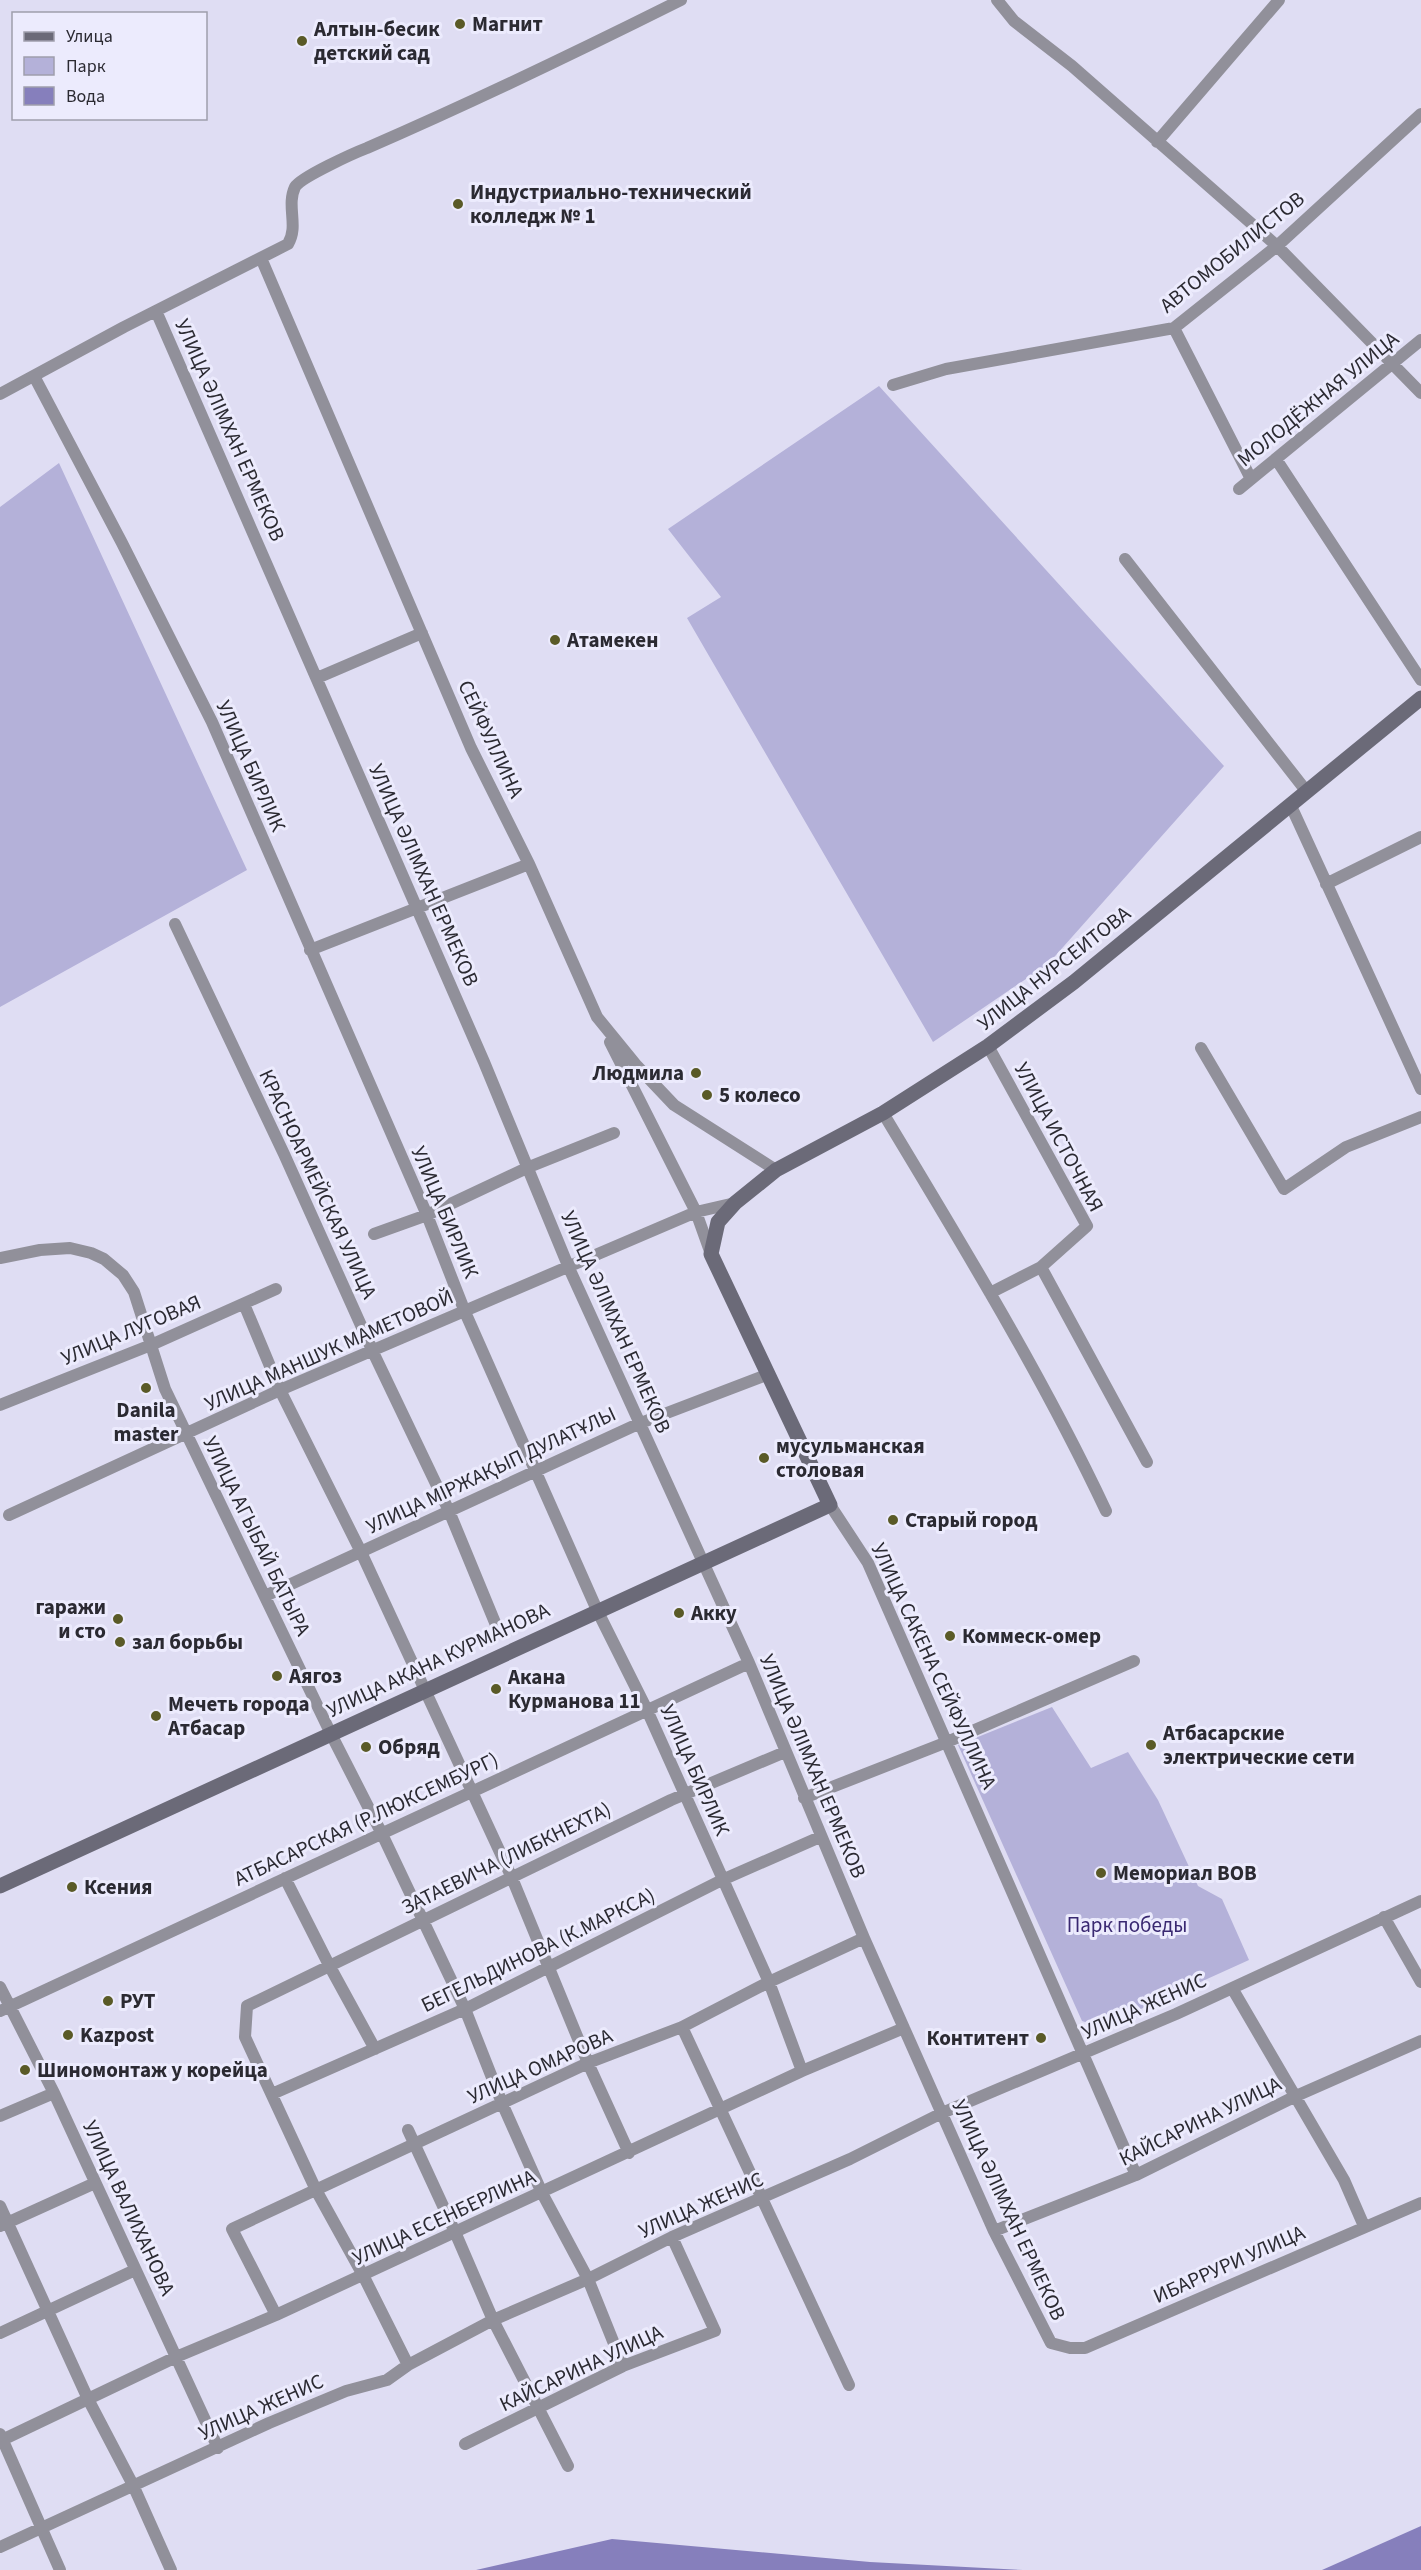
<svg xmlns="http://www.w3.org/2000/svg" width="1421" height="2570" font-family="'Source Sans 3',sans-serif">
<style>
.green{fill:#b4b1d9}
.water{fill:#867fbc}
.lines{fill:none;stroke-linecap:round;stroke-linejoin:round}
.street{stroke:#91909a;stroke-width:12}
.secondary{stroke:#6b6a78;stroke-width:15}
.poi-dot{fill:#5a5a27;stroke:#ecebfd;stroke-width:2}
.labels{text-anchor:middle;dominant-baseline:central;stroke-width:6;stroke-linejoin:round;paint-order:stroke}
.poi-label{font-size:21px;font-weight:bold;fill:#2b2a32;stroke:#ecebfd;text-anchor:start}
.street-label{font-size:21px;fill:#2b2a32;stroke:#ecebfd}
.park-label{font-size:21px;fill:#392871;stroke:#ecebfd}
</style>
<rect width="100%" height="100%" fill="#dfddf3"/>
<path class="green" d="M879 386 1224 766 1048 964 933 1042 687 618 721 597 668 529Z
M59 463 247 870 0 1007V507Z
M1052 1707 1091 1768 1128 1752 1158 1800 1198 1886 1222 1899 1249 1960 1101 2027 1082 2021 958 1745Z"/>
<path class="water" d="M1421 2526V2570H1322Z
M612 2539 870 2562 1023 2570H476Z"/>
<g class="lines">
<path class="street" d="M997 0 1014 21 1072 66 1277 246 1421 393
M1157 142 1279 0
M261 258 471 748 529 864 597 1017 637 1066 674 1105 776 1170
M156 311 484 1062 569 1268 749 1663 864 1938 994 2231 1051 2343 1070 2348H1085L1421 2203
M1174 328 1251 479
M34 376 122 543 212 722 427 1215 465 1312 597 1610 647 1710 769 1982 802 2071
M893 385 946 369 1174 328 1277 246 1421 114
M0 394 124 327 288 244C299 226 286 206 295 187 301 177 354 153 367 148 473 102 577 52 681 0
M1276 459 1421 680
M1239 489 1421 340
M1125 559 1307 792
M317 678 422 633
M1291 806 1421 1089
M1326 884 1421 837
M175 924 284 1154 373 1352 449 1511 496 1625
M310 950 529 864
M610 1042 696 1212 711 1254
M988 1046 1087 1226 1041 1267 990 1293
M1201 1048 1284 1189 1346 1147 1421 1117
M883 1113C961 1243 1041 1373 1106 1511
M374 1234 427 1215 529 1167 614 1133
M0 1258 40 1250 70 1248 91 1253 104 1259 123 1275 134 1292 165 1389 331 1734 382 1834 465 2009 502 2103 542 2193 588 2279 623 2366
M1041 1267 1147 1462
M244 1304 280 1390 361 1552 512 1878 588 2063 629 2153
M0 1405 151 1345 276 1289
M830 1505 868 1563 1136 2175
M9 1515 280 1390 696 1212 735 1203
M265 1596 638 1424 769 1374
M804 1798 947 1742 1134 1661
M285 1878 329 1965 375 2049
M1384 1917 1421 1982
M0 1987 54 2093 218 2448
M1232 1988 1344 2180 1364 2226
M0 2011 749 1663
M682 2027 849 2385
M272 2094 465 2009 722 1880 820 1837
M0 2116 54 2093
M408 2130 455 2232 493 2320 568 2466
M0 2206 88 2399 133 2485 171 2570
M0 2226 95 2183
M994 2231 1136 2175 1296 2096 1421 2041
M276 2315 232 2229 588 2063 682 2027 769 1982 864 1938
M0 2333 135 2270
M408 2365 363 2275 316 2190 245 2037 247 2006 671 1800 785 1752
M0 2434 60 2570
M0 2441 176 2357 276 2315 802 2071 904 2028
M465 2444 623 2366 715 2331 672 2237
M0 2547 269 2423 346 2391 387 2380 408 2365 493 2320 588 2279 672 2237 850 2159 942 2113 1176 2014 1421 1901"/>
<path class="secondary" d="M0 1886 830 1505 711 1254 718 1222 735 1203 776 1170 883 1113 988 1046 1074 982 1421 698"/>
</g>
<g class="poi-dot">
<circle cx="460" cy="24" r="6"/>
<circle cx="302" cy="41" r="6"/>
<circle cx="458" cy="204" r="6"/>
<circle cx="555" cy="640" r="6"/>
<circle cx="696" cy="1073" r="6"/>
<circle cx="707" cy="1095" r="6"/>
<circle cx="146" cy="1388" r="6"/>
<circle cx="764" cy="1458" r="6"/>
<circle cx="893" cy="1520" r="6"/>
<circle cx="679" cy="1613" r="6"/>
<circle cx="118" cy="1619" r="6"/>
<circle cx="950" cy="1636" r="6"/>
<circle cx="120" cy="1642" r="6"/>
<circle cx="277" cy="1676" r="6"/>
<circle cx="496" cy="1689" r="6"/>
<circle cx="156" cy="1716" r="6"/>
<circle cx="1151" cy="1745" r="6"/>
<circle cx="366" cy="1747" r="6"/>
<circle cx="1101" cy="1873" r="6"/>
<circle cx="72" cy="1887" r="6"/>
<circle cx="108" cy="2001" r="6"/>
<circle cx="68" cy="2035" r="6"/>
<circle cx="1041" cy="2038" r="6"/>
<circle cx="25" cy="2070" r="6"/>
</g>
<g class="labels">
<g class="poi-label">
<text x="472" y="24">Магнит</text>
<text x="314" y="29">Алтын-бесик<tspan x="314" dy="24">детский сад</tspan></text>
<text x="470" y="192">Индустриально-технический<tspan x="470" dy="24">колледж № 1</tspan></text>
<text x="567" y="640">Атамекен</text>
<text x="684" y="1073" text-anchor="end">Людмила</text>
<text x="719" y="1095">5 колесо</text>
<text x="146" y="1410" text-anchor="middle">Danila<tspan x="146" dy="24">master</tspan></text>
<text x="776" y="1446">мусульманская<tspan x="776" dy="24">столовая</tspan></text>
<text x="905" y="1520">Старый город</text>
<text x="106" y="1607" text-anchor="end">гаражи<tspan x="106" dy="24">и сто</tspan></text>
<text x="691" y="1613">Акку</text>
<text x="962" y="1636">Коммеск-омер</text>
<text x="132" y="1642">зал борьбы</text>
<text x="289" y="1676">Аягоз</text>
<text x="508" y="1677">Акана<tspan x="508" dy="24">Курманова 11</tspan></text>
<text x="168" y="1704">Мечеть города<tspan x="168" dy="24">Атбасар</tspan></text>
<text x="1163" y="1733">Атбасарские<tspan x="1163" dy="24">электрические сети</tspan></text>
<text x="378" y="1747">Обряд</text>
<text x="1113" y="1873">Мемориал ВОВ</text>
<text x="84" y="1887">Ксения</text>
<text x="120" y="2001">РУТ</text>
<text x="80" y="2035">Kazpost</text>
<text x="1029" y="2038" text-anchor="end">Контитент</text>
<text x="37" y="2070">Шиномонтаж у корейца</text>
</g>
<g class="street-label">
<text transform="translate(1232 252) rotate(-39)">АВТОМОБИЛИСТОВ</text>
<text transform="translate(1318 399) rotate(-39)">МОЛОДЁЖНАЯ УЛИЦА</text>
<text transform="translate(230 430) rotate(66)">УЛИЦА ӘЛІМХАН ЕРМЕКОВ</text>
<text transform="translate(491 739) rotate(65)">СЕЙФУЛЛИНА</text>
<text transform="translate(251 766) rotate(66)">УЛИЦА БИРЛИК</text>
<text transform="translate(424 875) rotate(66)">УЛИЦА ӘЛІМХАН ЕРМЕКОВ</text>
<text transform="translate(1054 968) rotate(-38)">УЛИЦА НУРСЕИТОВА</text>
<text transform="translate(1059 1137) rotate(62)">УЛИЦА ИСТОЧНАЯ</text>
<text transform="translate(318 1184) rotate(65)">КРАСНОАРМЕЙСКАЯ УЛИЦА</text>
<text transform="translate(445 1212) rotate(67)">УЛИЦА БИРЛИК</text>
<text transform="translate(616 1322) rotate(66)">УЛИЦА ӘЛІМХАН ЕРМЕКОВ</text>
<text transform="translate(131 1330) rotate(-23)">УЛИЦА ЛУГОВАЯ</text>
<text transform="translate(329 1350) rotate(-24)">УЛИЦА МАНШУК МАМЕТОВОЙ</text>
<text transform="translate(491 1470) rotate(-25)">УЛИЦА МІРЖАҚЫП ДУЛАТҰЛЫ</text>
<text transform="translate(257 1536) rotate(64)">УЛИЦА АГЫБАЙ БАТЫРА</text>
<text transform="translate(438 1660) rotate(-25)">УЛИЦА АКАНА КУРМАНОВА</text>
<text transform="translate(934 1666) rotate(65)">УЛИЦА САКЕНА СЕЙФУЛЛИНА</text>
<text transform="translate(813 1766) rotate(67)">УЛИЦА ӘЛІМХАН ЕРМЕКОВ</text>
<text transform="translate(695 1770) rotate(66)">УЛИЦА БИРЛИК</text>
<text transform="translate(366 1819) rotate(-25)">АТБАСАРСКАЯ (Р.ЛЮКСЕМБУРГ)</text>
<text transform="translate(506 1858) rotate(-26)">ЗАТАЕВИЧА (ЛИБКНЕХТА)</text>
<text transform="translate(538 1950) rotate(-26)">БЕГЕЛЬДИНОВА (К.МАРКСА)</text>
<text transform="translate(1144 2006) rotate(-24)">УЛИЦА ЖЕНИС</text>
<text transform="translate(540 2066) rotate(-24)">УЛИЦА ОМАРОВА</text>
<text transform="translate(1200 2121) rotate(-26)">КАЙСАРИНА УЛИЦА</text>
<text transform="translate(701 2205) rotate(-24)">УЛИЦА ЖЕНИС</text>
<text transform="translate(129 2208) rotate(65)">УЛИЦА ВАЛИХАНОВА</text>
<text transform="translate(1009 2210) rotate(65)">УЛИЦА ӘЛІМХАН ЕРМЕКОВ</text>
<text transform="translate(444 2217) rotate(-25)">УЛИЦА ЕСЕНБЕРЛИНА</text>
<text transform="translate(1229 2264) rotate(-24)">ИБАРРУРИ УЛИЦА</text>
<text transform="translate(581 2368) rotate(-25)">КАЙСАРИНА УЛИЦА</text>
<text transform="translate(261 2407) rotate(-24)">УЛИЦА ЖЕНИС</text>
</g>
<g class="park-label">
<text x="1127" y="1925">Парк победы</text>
</g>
</g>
<rect x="12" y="12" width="195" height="108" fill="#ecebfd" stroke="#9f9eac" stroke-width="1.5"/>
<rect x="24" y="32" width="30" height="9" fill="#6b6a78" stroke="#9f9eac" stroke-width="1.5"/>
<text x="66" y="42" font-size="18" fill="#2b2a32">Улица</text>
<rect x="24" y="57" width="30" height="18" fill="#b4b1d9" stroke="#9f9eac" stroke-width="1.5"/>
<text x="66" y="72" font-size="18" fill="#2b2a32">Парк</text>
<rect x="24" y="87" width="30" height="18" fill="#867fbc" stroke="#9f9eac" stroke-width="1.5"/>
<text x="66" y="102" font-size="18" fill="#2b2a32">Вода</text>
</svg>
